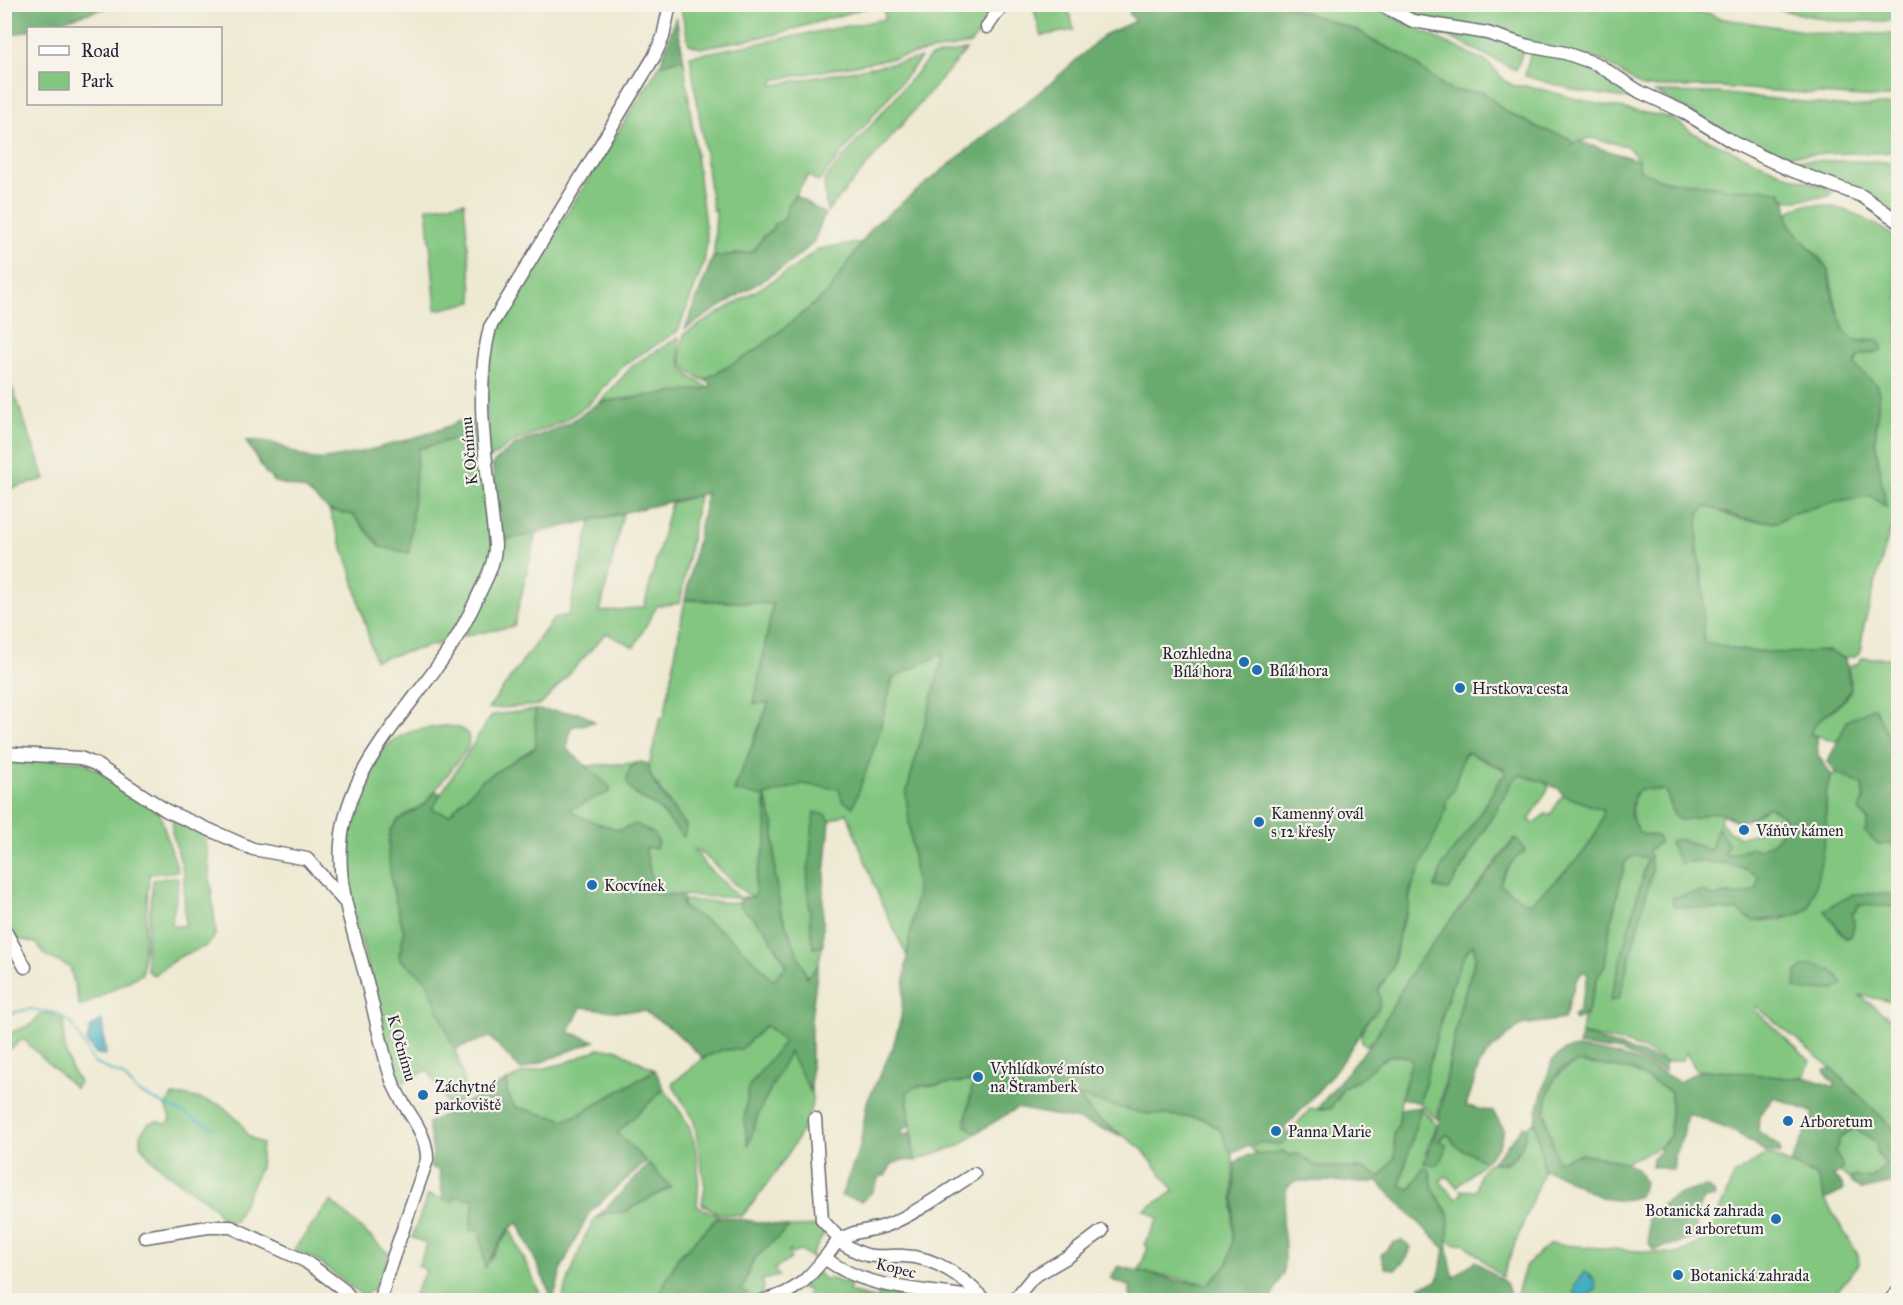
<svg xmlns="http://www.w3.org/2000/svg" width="1903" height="1305" font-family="'IM FELL Great Primer',serif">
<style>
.green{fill:#82c680;stroke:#52745e;stroke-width:1.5}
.forest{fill:#69ab6e;stroke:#466654;stroke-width:1.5}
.water{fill:#42aec1;stroke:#32687e;stroke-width:1.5}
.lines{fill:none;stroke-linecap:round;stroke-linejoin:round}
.stream{stroke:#42aec1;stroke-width:2}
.minor-casing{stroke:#696870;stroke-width:15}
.minor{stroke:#fff;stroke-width:12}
.poi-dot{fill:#1f6fb2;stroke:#f7f3e8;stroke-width:2}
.labels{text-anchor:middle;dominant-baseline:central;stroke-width:4.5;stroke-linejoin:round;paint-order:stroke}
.street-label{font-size:16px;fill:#22223b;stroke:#f7f3e8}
.poi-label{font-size:16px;fill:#22223b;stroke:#f7f3e8;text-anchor:start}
</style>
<rect width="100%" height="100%" fill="#f7f3e8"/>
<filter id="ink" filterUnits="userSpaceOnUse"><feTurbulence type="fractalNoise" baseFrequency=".0167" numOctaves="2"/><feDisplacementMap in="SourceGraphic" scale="12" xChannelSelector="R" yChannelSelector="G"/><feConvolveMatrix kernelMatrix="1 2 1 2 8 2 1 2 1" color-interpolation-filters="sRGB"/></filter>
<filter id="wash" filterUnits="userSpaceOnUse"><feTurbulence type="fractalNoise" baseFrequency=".008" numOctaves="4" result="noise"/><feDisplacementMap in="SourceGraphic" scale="24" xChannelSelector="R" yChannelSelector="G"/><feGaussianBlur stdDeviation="1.35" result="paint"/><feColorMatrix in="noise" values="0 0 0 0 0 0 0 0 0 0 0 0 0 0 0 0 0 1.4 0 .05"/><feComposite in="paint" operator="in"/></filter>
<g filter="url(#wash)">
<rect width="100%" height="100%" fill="#eee9d2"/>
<path class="green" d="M986 4V26L970 44 773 80V85L921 58 818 182 808 175 788 206 784 220 763 237 753 252 714 257 716 210H713C709 187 707 162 703 141L690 56 885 19 884 8 899 5Z
M1536 4V8L1606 10 1607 6 1673 9V12L1712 14 1717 18 1818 33 1898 34V96L1877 98 1719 87H1642L1603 61 1431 22 1385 5Z
M680 5V4L875 5 774 35 700 48 689 44Z
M1033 5H1067L1074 30 1041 36Z
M1283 5H1368L1489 63 1505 81 1514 86H1529L1588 102 1672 118 1693 133 1789 176 1828 188 1832 193 1829 196 1789 201C1771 183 1754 192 1732 189 1719 188 1707 184 1694 183 1674 181 1658 182 1640 170L1638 159 1627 146 1590 138 1572 144 1569 138 1539 128 1505 111 1483 92 1452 91 1432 78 1406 56 1371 40 1361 32Z
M1755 5H1898V18L1888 21H1835Z
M1437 31H1456L1524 48 1516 70Z
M966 50 827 212 824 180 930 57Z
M1531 51 1586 63 1637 94V100L1578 91 1525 76Z
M680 59 684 61 707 241 704 263 678 331 625 364 588 405 564 421 513 442 490 459C485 419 485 375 494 335L498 334 496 326 660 65Z
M1655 92 1718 93 1849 107 1898 104V152L1777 155 1757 151Z
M1796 160 1898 162V217L1795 169Z
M464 202 473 302 436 310 427 208Z
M1803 205C1840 202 1869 219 1898 239V529L1890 530 1864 625 1860 652 1856 656 1844 658 1829 651 1785 653 1739 650 1704 642 1702 635C1703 619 1704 603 1703 587 1702 567 1689 522 1704 507 1714 504 1717 510 1725 514 1741 522 1761 521 1778 522L1790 514 1836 501 1871 496 1886 507 1875 440 1879 398 1855 366 1859 356 1878 352 1870 339C1834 355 1836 284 1827 268 1817 251 1800 241 1789 224L1787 217 1790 211Z
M863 242 828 293 754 352 704 380C679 370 678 359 684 334L792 269 818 249Z
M679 337C678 369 681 373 709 388L600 402 633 365Z
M5 384 12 387 45 479 5 490Z
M475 433 481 441 486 494 483 499C486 513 491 528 492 541 492 570 462 615 449 641L375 660 350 568 329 510 353 515 381 547 418 449Z
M699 495 680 603 657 606 634 647 606 633 541 705 488 709 554 618 569 615 591 520 623 514 600 612 644 607 671 503Z
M536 533 514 626 464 636 500 555 502 541Z
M685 600 773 604 754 703 769 702 734 791 785 788 802 784 839 789 876 743 893 678 945 652 906 794 917 892 907 956 881 902 847 813 830 821 826 815 812 841 807 884 814 948 822 946 818 966 807 977 781 912 775 878 774 825 765 799C764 811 769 825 767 838 765 857 754 874 756 894L753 897C730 886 713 857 693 849L706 866 740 898 655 894 645 848 636 824 619 830C605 825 576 819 569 808H574L609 787 585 766 635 763 631 766 636 795 658 808 684 836 686 826 657 786H662L656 785 648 770 660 718 664 717Z
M1862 658H1898V695L1890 699 1898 697V757L1874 707 1839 742 1810 734C1818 713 1847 707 1850 690 1852 683 1848 674 1849 666L1859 663Z
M535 710 536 747 481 781 449 815 431 809 492 715Z
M444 726C460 726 474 730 467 749L425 804 403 816 388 842 393 890 404 932 399 956 401 961 424 976 427 981C436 1001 471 1080 464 1098L449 1107 428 1070 399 1084 397 1081C387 1041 376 1001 366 961 355 918 340 874 348 831 350 814 358 798 365 783 384 739 398 731 444 726Z
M1470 752C1479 762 1495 763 1506 771V775L1501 779 1469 830 1443 864 1435 888 1449 890 1514 779 1520 775 1544 782 1549 787 1529 820 1534 823 1545 814 1550 815 1563 795 1603 810C1599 847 1558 878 1532 902H1525L1500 885C1503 872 1513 858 1525 851L1515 838 1416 965 1374 1039 1366 1045 1362 1043 1361 1034 1364 1026 1380 1001 1378 990 1392 968 1397 950 1398 935 1406 916 1414 878 1441 822 1446 810V801L1463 757Z
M4 758 83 761 158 809 178 871 149 874 142 974 80 1007 70 967 46 956 36 943 5 936Z
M1834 773H1840L1862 785 1864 800 1860 806 1879 845 1898 843V894H1854L1824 910 1845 938H1849L1852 935C1853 922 1849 910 1862 903L1898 907V1003L1859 995 1888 1017 1898 1021V1133L1832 1069 1756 1006 1755 1010 1810 1061 1804 1077 1786 1078 1722 1071H1702L1695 1068 1686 1053 1682 1060 1665 1062C1637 1042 1613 1041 1581 1034L1583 1018 1587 1014 1598 976 1605 965 1609 931 1625 862 1635 855 1647 859 1611 1001 1652 872 1649 850 1658 844 1650 835 1640 834C1630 821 1627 800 1641 789L1664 790 1668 795 1674 815 1694 818 1708 812H1725L1738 822 1722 814 1720 821 1729 832 1741 837 1760 832 1762 822 1749 819 1769 807 1783 815C1789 843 1747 861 1725 854L1718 828 1710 851 1684 840 1689 862C1704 857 1745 866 1758 876L1757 889 1738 896 1729 894 1711 897 1695 893 1673 898 1738 911 1754 921 1780 920 1808 909C1818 883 1822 855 1825 827 1828 807 1821 791 1834 773Z
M173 819 205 832 216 933C210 949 195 950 181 956 172 961 162 969 154 975L147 971 146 947 153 880 175 877 178 879C178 896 172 910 172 926H185L184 873 172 832Z
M682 900 740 903 741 907 765 929 787 966 773 980C744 949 723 928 685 909Z
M1473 945 1476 956 1460 1008 1437 1119 1420 1103C1427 1076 1453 955 1473 945Z
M50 1013 64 1020C62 1042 66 1063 79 1082L75 1088 23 1039 5 1053V1035L32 1024 40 1014Z
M766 1025 785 1042 749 1086 748 1144 758 1114 789 1052C796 1065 811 1083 812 1097 815 1124 760 1195 742 1216L718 1213 702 1204 705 1187 694 1121 672 1084 703 1058 722 1050 741 1049Z
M598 1049H616L655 1070 580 1114 565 1120 515 1107 507 1093V1081L521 1074 566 1063Z
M1388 1056H1406L1412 1060 1401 1098 1399 1123 1394 1133 1395 1157 1380 1177 1365 1169 1316 1166 1297 1153 1290 1156 1283 1151 1270 1156H1258L1249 1146 1263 1142 1278 1145 1285 1143 1289 1133 1311 1108 1320 1110 1339 1098 1342 1089 1362 1078 1371 1067Z
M1578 1062 1632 1070 1671 1092 1670 1136 1660 1147 1625 1162 1582 1154 1557 1161C1547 1122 1531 1082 1578 1062Z
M974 1081 965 1125 976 1133 958 1146 915 1161 907 1092 914 1087Z
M664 1089C671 1099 680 1110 686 1121 699 1144 700 1181 697 1206L719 1216 678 1258 656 1300H561L585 1236 595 1219 606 1213 624 1212 671 1187 616 1133Z
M172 1096H189L221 1105 240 1122 248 1136 262 1144 260 1168 235 1221C230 1222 230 1223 226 1221 217 1216 216 1208 209 1203 187 1186 155 1169 140 1144L142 1132 148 1124 157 1121 166 1124 171 1120 165 1106Z
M1077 1096 1142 1113 1202 1118 1220 1129 1233 1157V1239L1228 1264 1208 1284 1139 1271 1148 1247 1144 1244 1159 1218 1144 1210 1175 1191 1142 1149 1091 1113Z
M1421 1107 1437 1126 1425 1154 1444 1135H1449L1456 1146 1485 1161 1457 1187 1447 1176 1440 1181 1456 1199 1462 1193 1460 1190 1476 1191C1478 1182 1477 1174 1486 1165 1491 1161 1494 1164 1500 1164 1517 1164 1525 1142 1527 1128L1535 1121 1544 1170 1502 1277 1464 1243 1456 1245 1447 1239 1448 1213 1433 1189 1430 1171 1424 1167 1409 1190 1400 1185Z
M1855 1128 1877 1143 1876 1152 1886 1164 1872 1178 1857 1176 1850 1179 1840 1172 1843 1167 1835 1151 1841 1136Z
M1767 1153 1818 1177 1825 1200 1858 1255 1859 1264 1830 1300H1515L1526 1265 1550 1244 1677 1254 1708 1239 1734 1175Z
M428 1195 453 1201 455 1197 474 1198 470 1230 479 1229 486 1266 510 1229 543 1300H411L426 1270 418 1266 427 1244 412 1237Z
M331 1201 389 1254 377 1287 363 1296 316 1260 294 1249Z
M825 1226 827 1229 811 1256 818 1262 833 1233 836 1235 820 1264 801 1250 792 1254 790 1250 788 1252 791 1259 774 1269 779 1276 762 1280 764 1287 760 1298 742 1292 753 1260 789 1227Z
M816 1271 825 1280 827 1278 846 1283 849 1275 853 1276 849 1292 878 1299 880 1284 899 1289 896 1300H805L809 1291 801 1287Z"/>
<path class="forest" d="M5 4H117V5L5 37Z
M1138 5H1283L1361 32 1371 40 1406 56 1432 78 1452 91 1483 92 1505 111 1539 128 1569 138 1572 144 1577 141 1638 160 1640 170 1662 181 1695 183 1734 190 1761 188 1780 192 1786 200 1789 224 1827 268 1834 302 1845 332 1854 339 1864 342 1876 339 1881 342 1882 351C1870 354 1857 350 1855 366L1876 384 1879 392 1875 440 1886 507 1871 496 1836 501 1790 514 1778 522 1743 519 1707 506 1699 513 1697 552 1703 586 1704 642 1739 650 1785 653 1829 651 1845 659 1851 689C1841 709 1818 713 1810 734L1817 736 1818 755 1832 776C1822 793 1827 808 1826 826 1823 854 1818 883 1808 909L1794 916 1753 921 1738 911 1674 906 1672 898 1704 891 1711 896 1729 894 1738 896 1757 889 1758 876C1739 861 1702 861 1680 863L1670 844 1672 840H1684L1710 851 1718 827 1728 845 1725 854 1728 856 1752 847 1759 850C1774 843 1787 833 1783 815L1769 807 1749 819 1738 822C1712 802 1706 820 1679 820 1670 812 1671 799 1664 790L1641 789 1635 794 1630 815 1640 834 1657 836 1660 842 1649 850 1652 872 1619 999 1610 1001 1647 859 1635 855 1625 862 1609 931 1605 965 1598 976 1587 1014 1575 1020 1573 1016 1579 1010 1588 975 1583 971 1576 981 1564 1019 1521 1025 1493 1048 1480 1063 1466 1106 1493 1112 1504 1129 1499 1146 1485 1161 1456 1146 1449 1135H1444L1439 1140 1446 1145C1447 1153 1442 1160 1437 1165L1424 1163 1438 1125 1460 1008 1476 956 1473 945C1453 956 1427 1076 1420 1103L1401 1098 1412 1060C1391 1046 1378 1064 1363 1076 1358 1081 1349 1082 1343 1088 1338 1094 1335 1103 1331 1109H1317L1374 1039 1416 965 1435 940 1516 838 1525 851C1513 858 1503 872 1500 885L1525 902H1532C1558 878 1600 847 1603 810L1563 795 1559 789 1544 782 1520 775 1514 779 1449 890 1435 888 1443 864 1469 830 1501 778 1506 775 1503 768 1467 752 1463 757 1453 791 1446 801V810L1441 822 1409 893V906L1401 924 1392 968 1378 990C1379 995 1381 1000 1380 1004 1378 1013 1368 1018 1364 1026 1343 1066 1314 1096 1284 1129L1288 1136 1285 1143 1278 1145 1263 1142 1230 1152 1220 1129 1202 1118 1142 1113 1078 1096 1091 1113 1122 1136 1078 1120 1017 1108 976 1133 965 1125 973 1081 914 1087 907 1092 910 1125 902 1131V1136L910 1132 915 1161 902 1160 892 1164 885 1176H880L872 1192 862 1201 841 1196 860 1147 867 1102 893 1047 901 1018 907 956 917 892 906 794 944 653 893 678 876 743 853 807 842 800 839 789 803 784 765 796 774 825 775 878 781 912 807 977 818 966 811 1019V1092L789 1052 758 1114 748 1146 744 1119 749 1086 784 1042 766 1025 741 1049 722 1050 703 1058 672 1029 644 1011H614L581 1007 569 1032 595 1041 521 1070 490 1037 454 1049 427 981 399 957 404 932 393 890 388 853 390 831 398 820 425 804 436 791 441 794 432 809 449 815 481 781 536 747 535 710 581 713 595 722 571 727 567 749 610 787V792L583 803 581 806 570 808C575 819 606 825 619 830L636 824 653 833 658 841 656 848H645L655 894 683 896 682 906 685 909C723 928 744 949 773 980L787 965 765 929 741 907 740 898 753 897 756 894 755 882 767 838 765 797 734 791 769 703 754 704 773 604 685 599 707 493 502 541 492 464 515 445 567 424 600 402 709 388 712 384 704 380 754 352 828 293 873 226 1053 81 1104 35 1135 21 1129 13Z
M676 17 684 61 680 59 660 65Z
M795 195 825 214 813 243 790 263 685 329 713 257 753 252 763 237 773 230V225L784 220 788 206Z
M459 421 472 423 475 433 418 449 409 553 381 547 353 515 329 510 306 490 275 482 265 472 246 441C279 437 290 456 316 459 336 461 442 432 459 421Z
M1874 707 1898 757V843L1879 845 1865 832 1868 820 1859 810 1864 799 1862 785 1837 773 1828 762 1847 721Z
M641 762 649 764C646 780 676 812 686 826L684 837C674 829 668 817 659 809 648 799 621 793 628 773 630 766 634 764 641 762Z
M814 812 826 815 830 821 823 894V946L813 948 807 884Z
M1854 894H1898V907L1858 905 1856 911 1852 912 1854 925 1852 935 1846 938 1824 910Z
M1815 965C1828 967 1837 972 1843 984L1834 990C1820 987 1810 995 1795 988L1796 973 1804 966Z
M1581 1034 1665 1062V1071L1620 1051 1579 1045Z
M1578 1048C1621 1054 1641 1060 1679 1082L1696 1072 1722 1070 1786 1078 1804 1077 1835 1087V1082L1828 1078 1824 1070 1832 1069 1898 1133V1182L1862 1190 1852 1183 1850 1179 1857 1176 1872 1178 1886 1164 1876 1151 1877 1143 1855 1128 1841 1136 1835 1151 1843 1167 1833 1177 1842 1184 1843 1191 1825 1200 1818 1177 1791 1164 1814 1113 1774 1097 1759 1116 1758 1131 1778 1145 1781 1150 1779 1154 1763 1150 1737 1133 1687 1113 1683 1136 1674 1156V1170L1652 1166 1653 1158 1660 1152V1147L1670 1136 1671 1092 1632 1070 1578 1062 1561 1069 1551 1085 1544 1112 1557 1161 1582 1154 1625 1162 1637 1169 1644 1182 1639 1196C1609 1207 1591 1193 1567 1179 1561 1174 1552 1173 1544 1170L1535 1121 1537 1110 1552 1061 1564 1050Z
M655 1070 664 1089 617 1133 646 1161 589 1213 562 1267 553 1300 518 1222 506 1233 485 1267 479 1229 470 1231 474 1199 455 1197 453 1201 443 1199 439 1170 430 1167 433 1154 428 1123 507 1081V1093L515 1107 565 1120 580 1114Z
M1421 1107 1400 1185 1410 1190 1424 1167 1430 1171 1433 1189 1449 1217C1448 1242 1446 1252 1454 1277L1475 1261 1506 1283 1512 1300H1425L1420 1286 1438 1281 1445 1249 1378 1182 1295 1181 1287 1187 1282 1223 1285 1242 1283 1274 1270 1300H1132L1129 1292 1131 1287 1110 1279 1118 1266 1178 1281 1208 1284 1228 1264 1233 1239 1235 1163C1252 1148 1263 1159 1283 1151L1290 1156 1297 1153 1316 1166 1365 1169 1380 1177 1395 1157 1394 1133 1399 1123 1400 1110Z
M1524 1126 1527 1128C1524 1147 1514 1167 1492 1162Z
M649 1164 671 1187 624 1212 606 1213 595 1219Z
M1706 1187 1714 1192 1715 1197 1704 1199 1696 1215 1697 1238 1654 1250 1649 1243 1647 1218C1664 1200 1682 1191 1706 1187Z
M719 1216 789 1227 753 1260 742 1291 747 1294 746 1300H656L678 1258Z
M1402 1240 1411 1247 1407 1258 1396 1269 1385 1268 1381 1255 1393 1243Z"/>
<path class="water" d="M101 1020 102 1021 106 1055 96 1054 87 1043 90 1028Z
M1584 1272 1594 1279 1596 1290 1583 1297 1574 1294C1574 1282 1579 1280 1584 1272Z"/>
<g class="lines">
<path class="stream" d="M4 1015 29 1009 57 1013 72 1024 94 1063 122 1075 138 1092 214 1128"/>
</g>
</g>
<g filter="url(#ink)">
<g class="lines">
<defs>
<path id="minor" d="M1379 4 1413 21 1487 33 1528 46 1565 53 1597 64 1640 92 1682 111 1736 144 1788 169 1862 196 1898 221
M987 27 1003 4
M4 753 80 758 95 764 167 811 253 849 307 859 344 901
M4 929 25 967
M974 1174C947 1191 920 1211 890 1224 872 1232 854 1229 838 1241 847 1246 857 1253 867 1255 880 1258 892 1255 904 1256 936 1257 965 1278 984 1300
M145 1237 208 1227H231L305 1261 344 1290 352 1300
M825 1258C868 1293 933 1288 984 1300
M381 1300 387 1275 427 1160C428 1130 403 1110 393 1083 382 1052 376 1018 368 986 357 939 337 893 341 844 346 767 411 709 450 648 461 631 470 614 478 596 486 579 495 564 495 545 489 472 472 399 490 327L654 57 663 37 670 4
M764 1300C801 1293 815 1270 838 1241L836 1235 822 1220 815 1119
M1014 1300 1033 1277 1069 1256 1102 1231
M1890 1300 1898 1292"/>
</defs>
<use href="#minor" class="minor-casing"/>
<use href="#minor" class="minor"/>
</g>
</g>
<g class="poi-dot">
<circle cx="1244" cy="662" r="6"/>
<circle cx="1257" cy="670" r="6"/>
<circle cx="1460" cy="688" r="6"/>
<circle cx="1259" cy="822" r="6"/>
<circle cx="1744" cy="830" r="6"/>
<circle cx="592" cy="885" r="6"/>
<circle cx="978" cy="1077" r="6"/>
<circle cx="423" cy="1095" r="6"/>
<circle cx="1788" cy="1121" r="6"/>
<circle cx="1276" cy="1131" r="6"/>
<circle cx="1776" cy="1219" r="6"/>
<circle cx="1678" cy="1275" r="6"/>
</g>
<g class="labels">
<g class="street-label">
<text transform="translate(469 451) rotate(-95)">K Očnímu</text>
<text transform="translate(402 1048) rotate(74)">K Očnímu</text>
<text transform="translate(896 1268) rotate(14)">Kopec</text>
</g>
<g class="poi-label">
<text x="1232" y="653" text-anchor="end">Rozhledna<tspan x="1232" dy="18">Bílá hora</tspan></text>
<text x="1269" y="670">Bílá hora</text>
<text x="1472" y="688">Hrstkova cesta</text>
<text x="1271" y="813">Kamenný ovál<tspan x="1271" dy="18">s 12 křesly</tspan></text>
<text x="1756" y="830">Váňův kámen</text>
<text x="604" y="885">Kocvínek</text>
<text x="990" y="1068">Vyhlídkové místo<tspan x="990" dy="18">na Štramberk</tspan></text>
<text x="435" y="1086">Záchytné<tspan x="435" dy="18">parkoviště</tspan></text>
<text x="1800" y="1121">Arboretum</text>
<text x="1288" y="1131">Panna Marie</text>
<text x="1764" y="1210" text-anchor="end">Botanická zahrada<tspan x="1764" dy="18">a arboretum</tspan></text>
<text x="1690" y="1275">Botanická zahrada</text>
</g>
</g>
<rect width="1903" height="1305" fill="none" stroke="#f7f3e8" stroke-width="24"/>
<rect x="27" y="27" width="195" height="78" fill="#f7f3e8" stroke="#a29fa3" stroke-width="1.5"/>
<rect x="39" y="46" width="30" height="9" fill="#ffffff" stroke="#a29fa3" stroke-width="1.5"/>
<text x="81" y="57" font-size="18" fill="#22223b">Road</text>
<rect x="39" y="72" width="30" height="18" fill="#82c680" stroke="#a29fa3" stroke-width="1.5"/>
<text x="81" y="87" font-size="18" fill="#22223b">Park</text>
</svg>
